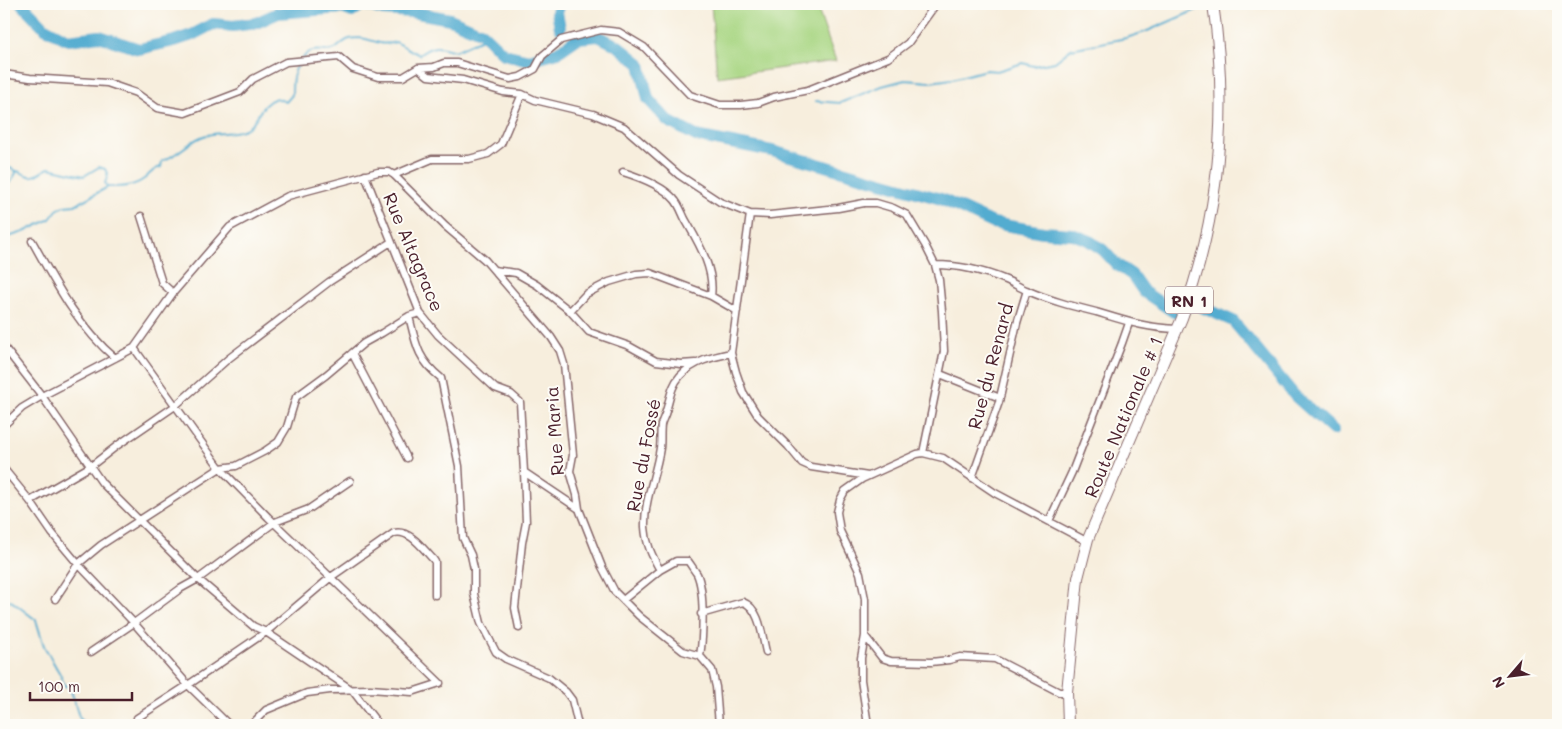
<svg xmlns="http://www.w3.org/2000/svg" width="1562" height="729" font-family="Mali,sans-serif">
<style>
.green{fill:#a7d581;stroke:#787a56}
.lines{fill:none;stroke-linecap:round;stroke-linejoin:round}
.stream{stroke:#53acd0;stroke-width:2}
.river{stroke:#53acd0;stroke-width:12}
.minor-casing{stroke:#876769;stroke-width:9}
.primary-casing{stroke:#876769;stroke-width:12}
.minor{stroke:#fff;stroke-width:6}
.primary{stroke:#fff;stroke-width:10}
.labels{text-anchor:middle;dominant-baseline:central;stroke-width:4;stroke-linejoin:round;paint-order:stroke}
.shield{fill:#fdfcf7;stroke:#806168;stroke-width:1}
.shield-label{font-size:16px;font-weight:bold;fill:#4a1f2b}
.street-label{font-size:18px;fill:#4a1f2b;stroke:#fdfcf7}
</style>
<rect width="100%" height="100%" fill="#fdfcf7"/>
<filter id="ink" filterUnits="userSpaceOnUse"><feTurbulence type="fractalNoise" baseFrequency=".02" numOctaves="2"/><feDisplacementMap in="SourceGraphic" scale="10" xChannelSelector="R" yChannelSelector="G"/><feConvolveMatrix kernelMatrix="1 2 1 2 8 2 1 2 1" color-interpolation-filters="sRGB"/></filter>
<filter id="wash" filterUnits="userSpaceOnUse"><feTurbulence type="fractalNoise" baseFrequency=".0096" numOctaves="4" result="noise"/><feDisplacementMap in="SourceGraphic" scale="20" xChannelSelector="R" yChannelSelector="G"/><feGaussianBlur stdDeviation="1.12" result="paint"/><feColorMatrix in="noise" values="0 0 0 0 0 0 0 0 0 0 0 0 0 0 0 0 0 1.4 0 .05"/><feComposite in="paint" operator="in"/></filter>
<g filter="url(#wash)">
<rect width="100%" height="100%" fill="#f7eedd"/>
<path class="green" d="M711 4H816L836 61 717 77Z"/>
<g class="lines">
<path class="stream" d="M274 4 278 13
M303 58C314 44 324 55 335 49 344 43 344 38 359 38 375 39 378 47 396 42L419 55C434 44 438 46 455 51L486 37
M815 101 840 103 882 86 905 80 930 82 952 79 986 70 997 71 1023 63 1033 66 1055 62 1071 49 1126 38 1145 32 1210 4
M4 168H10L16 171
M4 187 11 182 17 171C22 172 24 175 29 176 36 178 43 170 49 168L84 176 99 167 105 169 108 175 105 183 108 187C122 187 133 187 144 179 151 174 152 169 161 167L162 161C177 156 187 143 201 137 216 130 233 136 247 128 259 120 259 104 276 98L286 102 292 95C292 81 292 73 300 62
M8 237 24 232 50 219 57 210 64 206 75 205 108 187
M10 600 36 620 44 646 61 676 65 686 70 687 79 717 85 725"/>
<path class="river" d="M22 4 45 28 68 40 99 36 139 49 174 41 192 35 213 24 233 26 256 23 278 13 342 8 352 12 363 4
M363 4 383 10 412 12 450 19 482 33 504 54 529 60 558 52 578 38 598 36 618 46 640 64 648 99 668 121 696 136 772 151 941 199 993 223 1043 232 1072 234 1088 240 1103 250 1116 264 1132 275 1144 292 1174 312 1195 304 1233 321 1295 396 1333 430
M559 4 557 12 560 28"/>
</g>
</g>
<g filter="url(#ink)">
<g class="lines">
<defs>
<path id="minor" d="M418 68 428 76 463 80 503 92 522 94
M4 74 30 78 107 83 136 93 157 108 185 113 240 92 253 79 286 62 339 57 353 69 378 77H403L418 68 434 67 444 63H457L510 79 520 77 535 69 542 56 561 40 601 30 619 32 644 47 690 95 720 105H741L758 103 774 97 808 90 888 58 908 43 936 4
M623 172C639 177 662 185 674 199 679 204 682 213 685 219 698 242 715 269 711 296L737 311
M365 175 420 313 438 335 495 388 511 394 520 402 524 472 579 509
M394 175 432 159H469L488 154 501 144 522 94 535 100 593 114 624 127 679 175 720 202 750 214 770 215 838 208 864 203H876L893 208 907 215 925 245 935 265 939 280 942 311 944 351 923 453
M141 216 162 283 173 293
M32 241C55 282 78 327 115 358
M935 265C959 265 984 271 1006 280 1013 283 1019 287 1026 290 1048 300 1072 306 1096 312 1126 321 1145 328 1178 329
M494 270 516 273 537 285 570 311 589 332 629 346 656 361 681 364 695 363
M570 311 586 294 609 282 636 274 650 273 711 296
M409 316C416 345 418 360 441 378L459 466 463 538 471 555 474 569V594L481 623 496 652 506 659 549 678 566 692 572 700 578 725
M4 347 42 396 102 483 198 579 253 626 266 632 352 690 379 725
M134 348 220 468 268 517 440 683 412 692 370 689 330 690 307 693 266 710 251 725
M352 353 407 458
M731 353 736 372 743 392 758 416 788 446 802 463 811 467 868 476
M940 374 1000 398
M4 425 22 408 42 396 134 348 173 293 230 227 288 196 378 172H389L394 175 445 226 485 260 551 337 560 351 564 364 573 455 570 471 577 495 579 509 602 567 615 592 639 616 683 651 700 656 712 670 716 687 719 725
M4 469 30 501 52 533 78 564 134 623 188 685 229 725
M972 478 999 402 1017 323 1027 290
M30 501 91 466 118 445 175 406 228 359 329 282 391 242
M1049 521 1072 472 1122 343 1129 323
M660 570 676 561H688C691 565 694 570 697 574 705 591 703 637 700 656
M55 599 78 564 101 545 220 468 236 466 265 451 278 442 287 427 296 397 326 375 364 343 382 333 409 316 420 313
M623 600 660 570C652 556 646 544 645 527 644 500 656 475 660 448 661 441 660 433 661 425 662 420 665 416 666 411 670 399 671 386 680 376 694 361 712 357 731 353L750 214
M701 614 743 602C760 608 762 636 766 652
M519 628 515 608 522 543 526 522 524 472
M865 636 861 658V680L868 725
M91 652 134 623 180 589 198 579 275 522 309 509 350 481
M1067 692H1059L995 659 960 657 949 660 931 662 891 661 882 658 865 636V599L860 573 840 531 837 512 840 500 845 491 862 479 917 454 923 453 943 458 995 493 1088 542
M137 718 188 685 266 632 331 577 394 533C410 529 423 549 433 559L435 562V595"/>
<path id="primary" d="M1068 725 1067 692 1078 578 1088 539 1182 318C1219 217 1229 110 1213 4"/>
</defs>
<use href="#minor" class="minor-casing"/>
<use href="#primary" class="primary-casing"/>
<use href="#minor" class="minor"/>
<use href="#primary" class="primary"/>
</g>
</g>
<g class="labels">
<rect class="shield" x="1165" y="286.5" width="48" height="27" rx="4"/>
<g class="shield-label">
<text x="1189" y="300">RN 1</text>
</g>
<g class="street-label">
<text transform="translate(414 252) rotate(67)">Rue Altagrace</text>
<text transform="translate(990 366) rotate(-75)">Rue du Renard</text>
<text transform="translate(1123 417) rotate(-67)">Route Nationale # 1</text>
<text transform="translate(554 431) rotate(-94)">Rue Maria</text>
<text transform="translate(643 455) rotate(-79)">Rue du Fossé</text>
</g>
</g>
<rect width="1562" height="729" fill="none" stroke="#fdfcf7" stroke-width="20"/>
<g transform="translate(1510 676) rotate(242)" stroke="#fdfcf7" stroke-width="4" paint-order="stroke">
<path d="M0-4L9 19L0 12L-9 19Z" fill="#4a1f2b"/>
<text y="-8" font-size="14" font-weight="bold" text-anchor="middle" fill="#4a1f2b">N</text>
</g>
<path d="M30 692v8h102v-8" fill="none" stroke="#4a1f2b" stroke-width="2.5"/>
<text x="38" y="692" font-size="15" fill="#4a1f2b" stroke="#fdfcf7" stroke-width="4" paint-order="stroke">100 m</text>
</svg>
